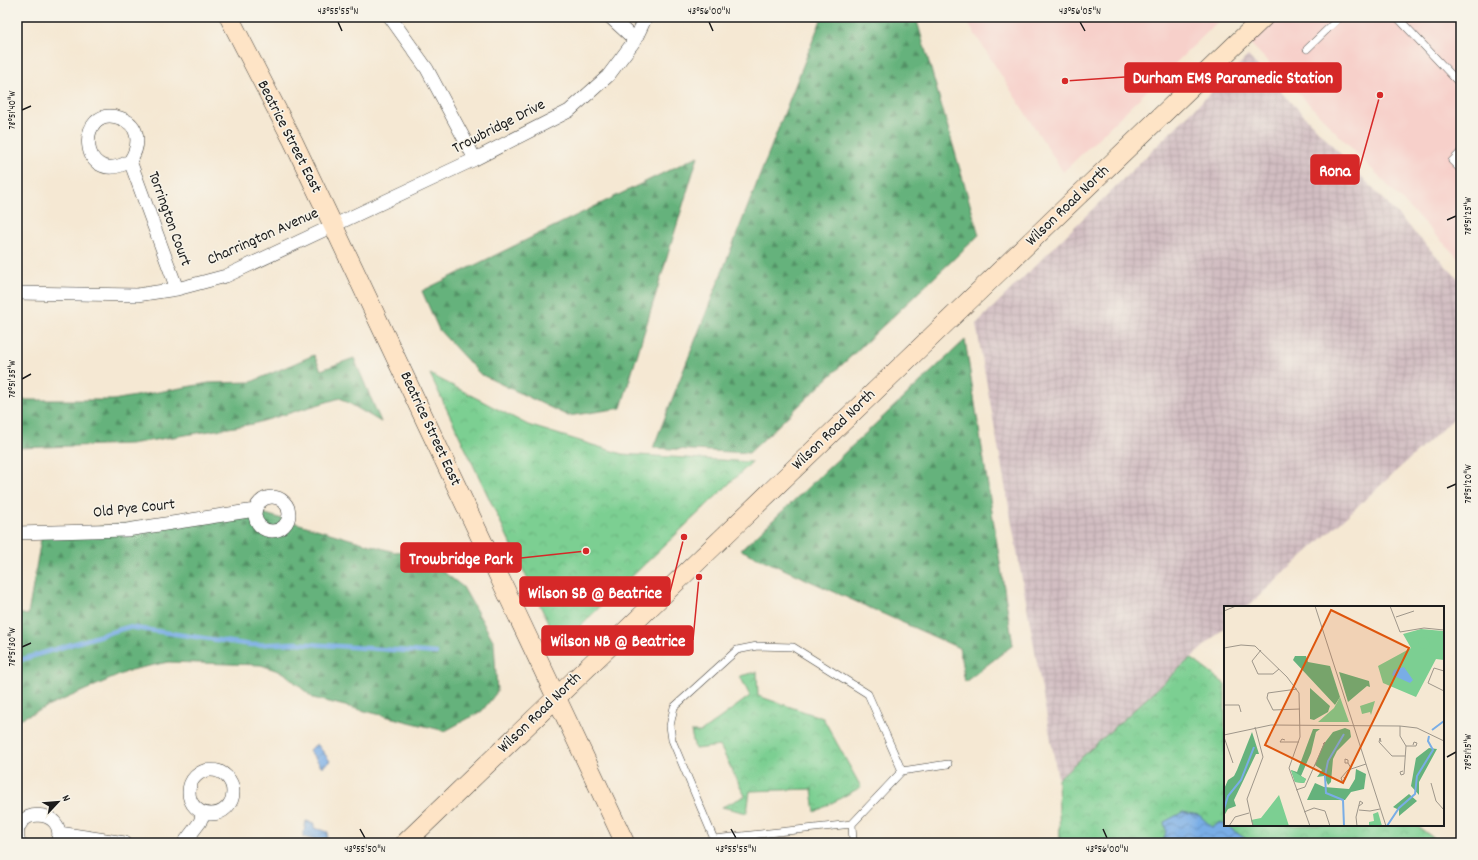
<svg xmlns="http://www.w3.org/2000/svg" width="1478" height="860" font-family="Dekko,sans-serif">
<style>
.built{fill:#f7d0ca}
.industrial{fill:url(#industrial-grid)}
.forest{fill:url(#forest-firs);stroke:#40674c}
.park{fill:url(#park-crowns);stroke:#4c7657}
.water{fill:url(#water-waves);stroke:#4a6481}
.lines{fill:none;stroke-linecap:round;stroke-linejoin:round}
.stream{stroke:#79ade6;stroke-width:4.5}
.lane-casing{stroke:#3d3b37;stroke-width:8}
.street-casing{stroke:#3d3b37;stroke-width:14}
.secondary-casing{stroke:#3d3b37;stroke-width:20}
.lane{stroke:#fff;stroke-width:7}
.street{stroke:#fff;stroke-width:13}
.secondary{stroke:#fee4c6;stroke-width:19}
.ticks{fill:none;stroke:#1c1c1c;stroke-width:1.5}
.labels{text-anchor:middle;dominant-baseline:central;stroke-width:3;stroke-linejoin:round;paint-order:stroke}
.street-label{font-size:16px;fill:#1c1c1c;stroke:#f7f3e8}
.inset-river{fill:none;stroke:#79ade6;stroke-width:2}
.inset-road{fill:none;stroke:#9e968a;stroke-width:1}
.view{fill:#de560d;fill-opacity:0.15;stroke:#de560d;stroke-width:2}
.inset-edge{fill:none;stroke:#1c1c1c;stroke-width:2}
.leader{fill:none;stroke:#d62828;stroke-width:1.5}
.callout-dot{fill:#d62828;stroke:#f7f3e8;stroke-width:1.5}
.callout{fill:#d62828;stroke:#d62828;stroke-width:1.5}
.callout-label{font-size:17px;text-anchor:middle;font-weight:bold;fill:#fff}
.neatline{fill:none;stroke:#1c1c1c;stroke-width:1.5}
.ticks-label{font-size:10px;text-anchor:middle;fill:#1c1c1c}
</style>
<defs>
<pattern id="industrial-grid" width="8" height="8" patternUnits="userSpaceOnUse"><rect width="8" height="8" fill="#d2bec2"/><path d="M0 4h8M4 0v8" fill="none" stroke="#b4a3a6"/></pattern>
<pattern id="forest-firs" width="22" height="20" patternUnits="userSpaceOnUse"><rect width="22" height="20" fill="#65b27c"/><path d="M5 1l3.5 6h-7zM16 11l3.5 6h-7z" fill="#529065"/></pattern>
<pattern id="park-crowns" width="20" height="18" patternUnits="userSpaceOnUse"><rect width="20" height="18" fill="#7ccf92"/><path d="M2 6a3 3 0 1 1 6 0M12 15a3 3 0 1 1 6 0" fill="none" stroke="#6bb17d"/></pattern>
<pattern id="water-waves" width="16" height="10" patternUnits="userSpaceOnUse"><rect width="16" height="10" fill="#79ade6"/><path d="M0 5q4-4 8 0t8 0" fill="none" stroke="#628cba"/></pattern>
</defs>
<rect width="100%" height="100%" fill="#f7f3e8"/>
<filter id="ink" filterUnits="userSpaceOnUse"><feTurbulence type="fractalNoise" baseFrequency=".025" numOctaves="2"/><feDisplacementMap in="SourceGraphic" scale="8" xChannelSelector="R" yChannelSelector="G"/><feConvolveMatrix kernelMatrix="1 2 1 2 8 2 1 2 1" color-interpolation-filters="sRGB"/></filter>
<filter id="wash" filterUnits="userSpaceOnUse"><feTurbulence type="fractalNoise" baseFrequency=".012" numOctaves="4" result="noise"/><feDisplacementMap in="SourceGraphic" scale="16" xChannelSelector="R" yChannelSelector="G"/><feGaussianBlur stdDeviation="0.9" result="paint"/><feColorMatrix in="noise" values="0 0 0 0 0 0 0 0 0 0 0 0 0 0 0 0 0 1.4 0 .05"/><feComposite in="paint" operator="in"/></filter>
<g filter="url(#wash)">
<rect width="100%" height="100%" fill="#f5e8d3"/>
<path class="built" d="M964 17H1223L1063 172Z
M1264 17H1461V261L1244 37Z"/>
<path class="industrial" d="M1248 56 1461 282V412L1247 607H1225V627L1058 779 976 324Z"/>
<path class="forest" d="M822 17H921L917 21 979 235 749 453 653 448Z
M698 156 621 408 568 416 480 374 439 330 422 291Z
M965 340 1013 645 965 682 959 648 741 550Z
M314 355 321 370 354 358 381 422 340 398 253 424 130 444 17 448V400H113L209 383 251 382Z
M252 510 394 552 415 550 463 587 494 642 497 692 482 711 445 731 313 698 284 673 261 665 168 662 131 670 17 720V613L28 615 42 533Z"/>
<path class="park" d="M430 374 528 425 622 454 752 462 561 644 557 641Z
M1191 658 1225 684V825H1416L1440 843H1060L1058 779Z
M757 672 758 696 823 718 861 787 815 812 812 789 750 791 747 813 722 807 745 796 720 746 695 749 691 732H701L750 696 740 676Z"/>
<path class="water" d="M317 744 330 761 322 767 309 750Z
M1183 812 1199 815 1212 827 1221 822 1252 843H1163L1166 831 1164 822Z
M306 821 314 823V828L328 832 326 843 303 837Z"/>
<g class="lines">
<path class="stream" d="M17 661 128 627 251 645 295 643 436 653"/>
</g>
</g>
<g filter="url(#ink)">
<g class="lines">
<defs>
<path id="lane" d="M1397 17 1461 85
M1307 49 1340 17
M1461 152 1452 161 1461 170
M757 646 793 647 868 694 902 771 852 824 714 839 672 740 670 726 674 707 737 650Z
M902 771 948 764
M852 824 853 843
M704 843 714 839"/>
<path id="street" d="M390 17 427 69 475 159
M610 17 635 40
M130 161C140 146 141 125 120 118 75 102 78 191 130 161L177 289
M17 293 137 295 177 289 226 276 475 159 569 111 608 76 635 40 646 17
M255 514a17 17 0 1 1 34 0a17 17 0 1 1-34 0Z
M17 533 127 530 255 510
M189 792a22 22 0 1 1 44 0a22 22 0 1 1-44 0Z
M59 833 125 843
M19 843C7 805 70 807 57 843
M184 843 200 822 203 813"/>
<path id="secondary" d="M229 17 293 141 333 225 625 843
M405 843 1264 17"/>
</defs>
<use href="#lane" class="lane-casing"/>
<use href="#street" class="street-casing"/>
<use href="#secondary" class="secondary-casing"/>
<use href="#lane" class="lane"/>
<use href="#street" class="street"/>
<use href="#secondary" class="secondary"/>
</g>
</g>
<path class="ticks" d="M338 22 342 31M709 22 713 31M1080 22 1085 31M22 110 31 106M1447 220 1456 216M22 379 31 374M1447 488 1456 484M22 647 31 643M1447 757 1456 752M360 829 365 838M731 829 736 838M1103 829 1107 838"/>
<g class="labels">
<g class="street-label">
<text transform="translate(499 127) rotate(-27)">Trowbridge Drive</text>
<text transform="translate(289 137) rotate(63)">Beatrice Street East</text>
<text transform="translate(1068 206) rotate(-44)">Wilson Road North</text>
<text transform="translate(169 219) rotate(70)">Torrington Court</text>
<text transform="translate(263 237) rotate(-24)">Charrington Avenue</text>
<text transform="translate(430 429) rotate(65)">Beatrice Street East</text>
<text transform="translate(834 430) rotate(-44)">Wilson Road North</text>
<text transform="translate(134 509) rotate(-6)">Old Pye Court</text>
<text transform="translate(540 713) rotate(-44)">Wilson Road North</text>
</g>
</g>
<g transform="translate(1224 606)">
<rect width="220" height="220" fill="#f5e8d3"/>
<path d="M71 50H82L84 56 106 60 116 91 111 99 69 54ZM115 66 145 75 146 81 143 80 124 96ZM86 82 106 100 104 106 90 114 86 113ZM121 122 126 124 127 131 113 145 109 153 107 176 104 179 100 170 93 171 98 164 91 159 99 139 109 126ZM89 123H96L92 126 87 147 77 170 82 173 80 177 71 176 67 164 73 166ZM28 126 35 148H32L10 194 12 200 4 203 0 210V183L4 174 10 170 13 164ZM205 142 213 143 195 176V189L187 180 192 152ZM132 163 142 168 140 183 127 186 121 194H83L91 177 100 181 125 183 131 173ZM185 188 193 195 175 210V204L169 201Z" fill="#65b27c"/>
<path d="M197 23 219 25 220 54 212 53 192 91 159 77 154 60 187 42 179 28ZM116 91 125 116H94L110 102ZM151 95 147 109 146 106 138 108 136 100ZM67 164 82 173 80 177 71 176ZM55 189 65 220H29L27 214 37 212ZM154 206 158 220H145V216L150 215 149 208Z" fill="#7ccf92"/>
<path d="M194 37a6 6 0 1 1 12 0a6 6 0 1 1-12 0Z" fill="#7ccf92"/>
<path d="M180 61 189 74 186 77 168 69 170 64Z" fill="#79ade6"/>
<path class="inset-river" d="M208 124 220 115M120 128 104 155 101 170 102 187 119 194 120 220M0 203 4 190 17 174 30 141M163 220 175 202 191 188 193 170 209 144 204 135 205 130"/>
<path class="inset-road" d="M91 0 162 220M166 0 176 26 200 22 220 24M0 5 12 0M172 11 190 5M0 42 17 39 31 40 63 71 75 87 76 131 65 162 86 220M37 44 28 55 34 68H49L55 63M220 65 210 62 204 77 220 85M73 83 44 87 43 92 49 104 76 103M0 99H15L17 106M176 120V130L182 140 180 168 177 169 176 166 179 165M0 129 47 119 176 120 193 122 220 135M0 131 9 157M61 134 58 133 56 136H75M157 136 156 132 155 136 168 150H181M182 140H192L193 137 190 136 189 139M124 157V154L121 153V157H124L127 162M120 171 121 174 118 175 117 172 124 164 142 158M207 177 212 195 220 204M72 184 81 181 101 136 99 138M135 204 146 205 156 203M80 206 90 202 101 205 106 220M5 220 11 211 25 207M29 220 23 193 39 151 31 121M133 220 132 211 136 195 139 197 135 200"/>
<path class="view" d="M107 4 185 42 119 177 41 139Z"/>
<rect width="220" height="220" class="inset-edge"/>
</g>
<path class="leader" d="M1065 81L1125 77M1380 95L1359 170M586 551L521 558M684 537L670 592M699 577L693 640"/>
<g class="callout-dot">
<circle cx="1065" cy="81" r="4"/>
<circle cx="1380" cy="95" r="4"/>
<circle cx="586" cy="551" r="4"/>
<circle cx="684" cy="537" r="4"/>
<circle cx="699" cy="577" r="4"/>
</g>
<g class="callout">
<rect x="1125" y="63" width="216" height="29" rx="4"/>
<rect x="1311" y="155" width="48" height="29" rx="4"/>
<rect x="401" y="543" width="120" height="29" rx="4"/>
<rect x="520" y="577" width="150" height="29" rx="4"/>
<rect x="542" y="626" width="151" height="29" rx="4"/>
</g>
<g class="callout-label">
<text x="1233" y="83">Durham EMS Paramedic Station</text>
<text x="1335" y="176">Rona</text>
<text x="461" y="564">Trowbridge Park</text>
<text x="595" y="598">Wilson SB @ Beatrice</text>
<text x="618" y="646">Wilson NB @ Beatrice</text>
</g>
<rect width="1478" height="860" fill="none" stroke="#f7f3e8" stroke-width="44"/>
<g transform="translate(58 802) rotate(64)" stroke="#f7f3e8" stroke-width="3" paint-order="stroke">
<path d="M0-3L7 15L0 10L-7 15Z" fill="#1c1c1c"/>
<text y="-6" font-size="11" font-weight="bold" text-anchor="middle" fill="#1c1c1c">N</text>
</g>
<rect x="22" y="22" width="1434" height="816" class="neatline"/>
<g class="ticks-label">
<text x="338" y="14">43°55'55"N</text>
<text x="709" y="14">43°56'00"N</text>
<text x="1080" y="14">43°56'05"N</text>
<text transform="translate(11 110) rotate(-90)" y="4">78°51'40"W</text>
<text transform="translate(1467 216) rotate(-90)" y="4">78°51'25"W</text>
<text transform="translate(11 379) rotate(-90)" y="4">78°51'35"W</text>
<text transform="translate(1467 484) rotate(-90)" y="4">78°51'20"W</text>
<text transform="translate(11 647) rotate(-90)" y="4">78°51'30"W</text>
<text transform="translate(1467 752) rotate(-90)" y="4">78°51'15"W</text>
<text x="365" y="852">43°55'50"N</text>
<text x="736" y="852">43°55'55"N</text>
<text x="1107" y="852">43°56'00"N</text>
</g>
</svg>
